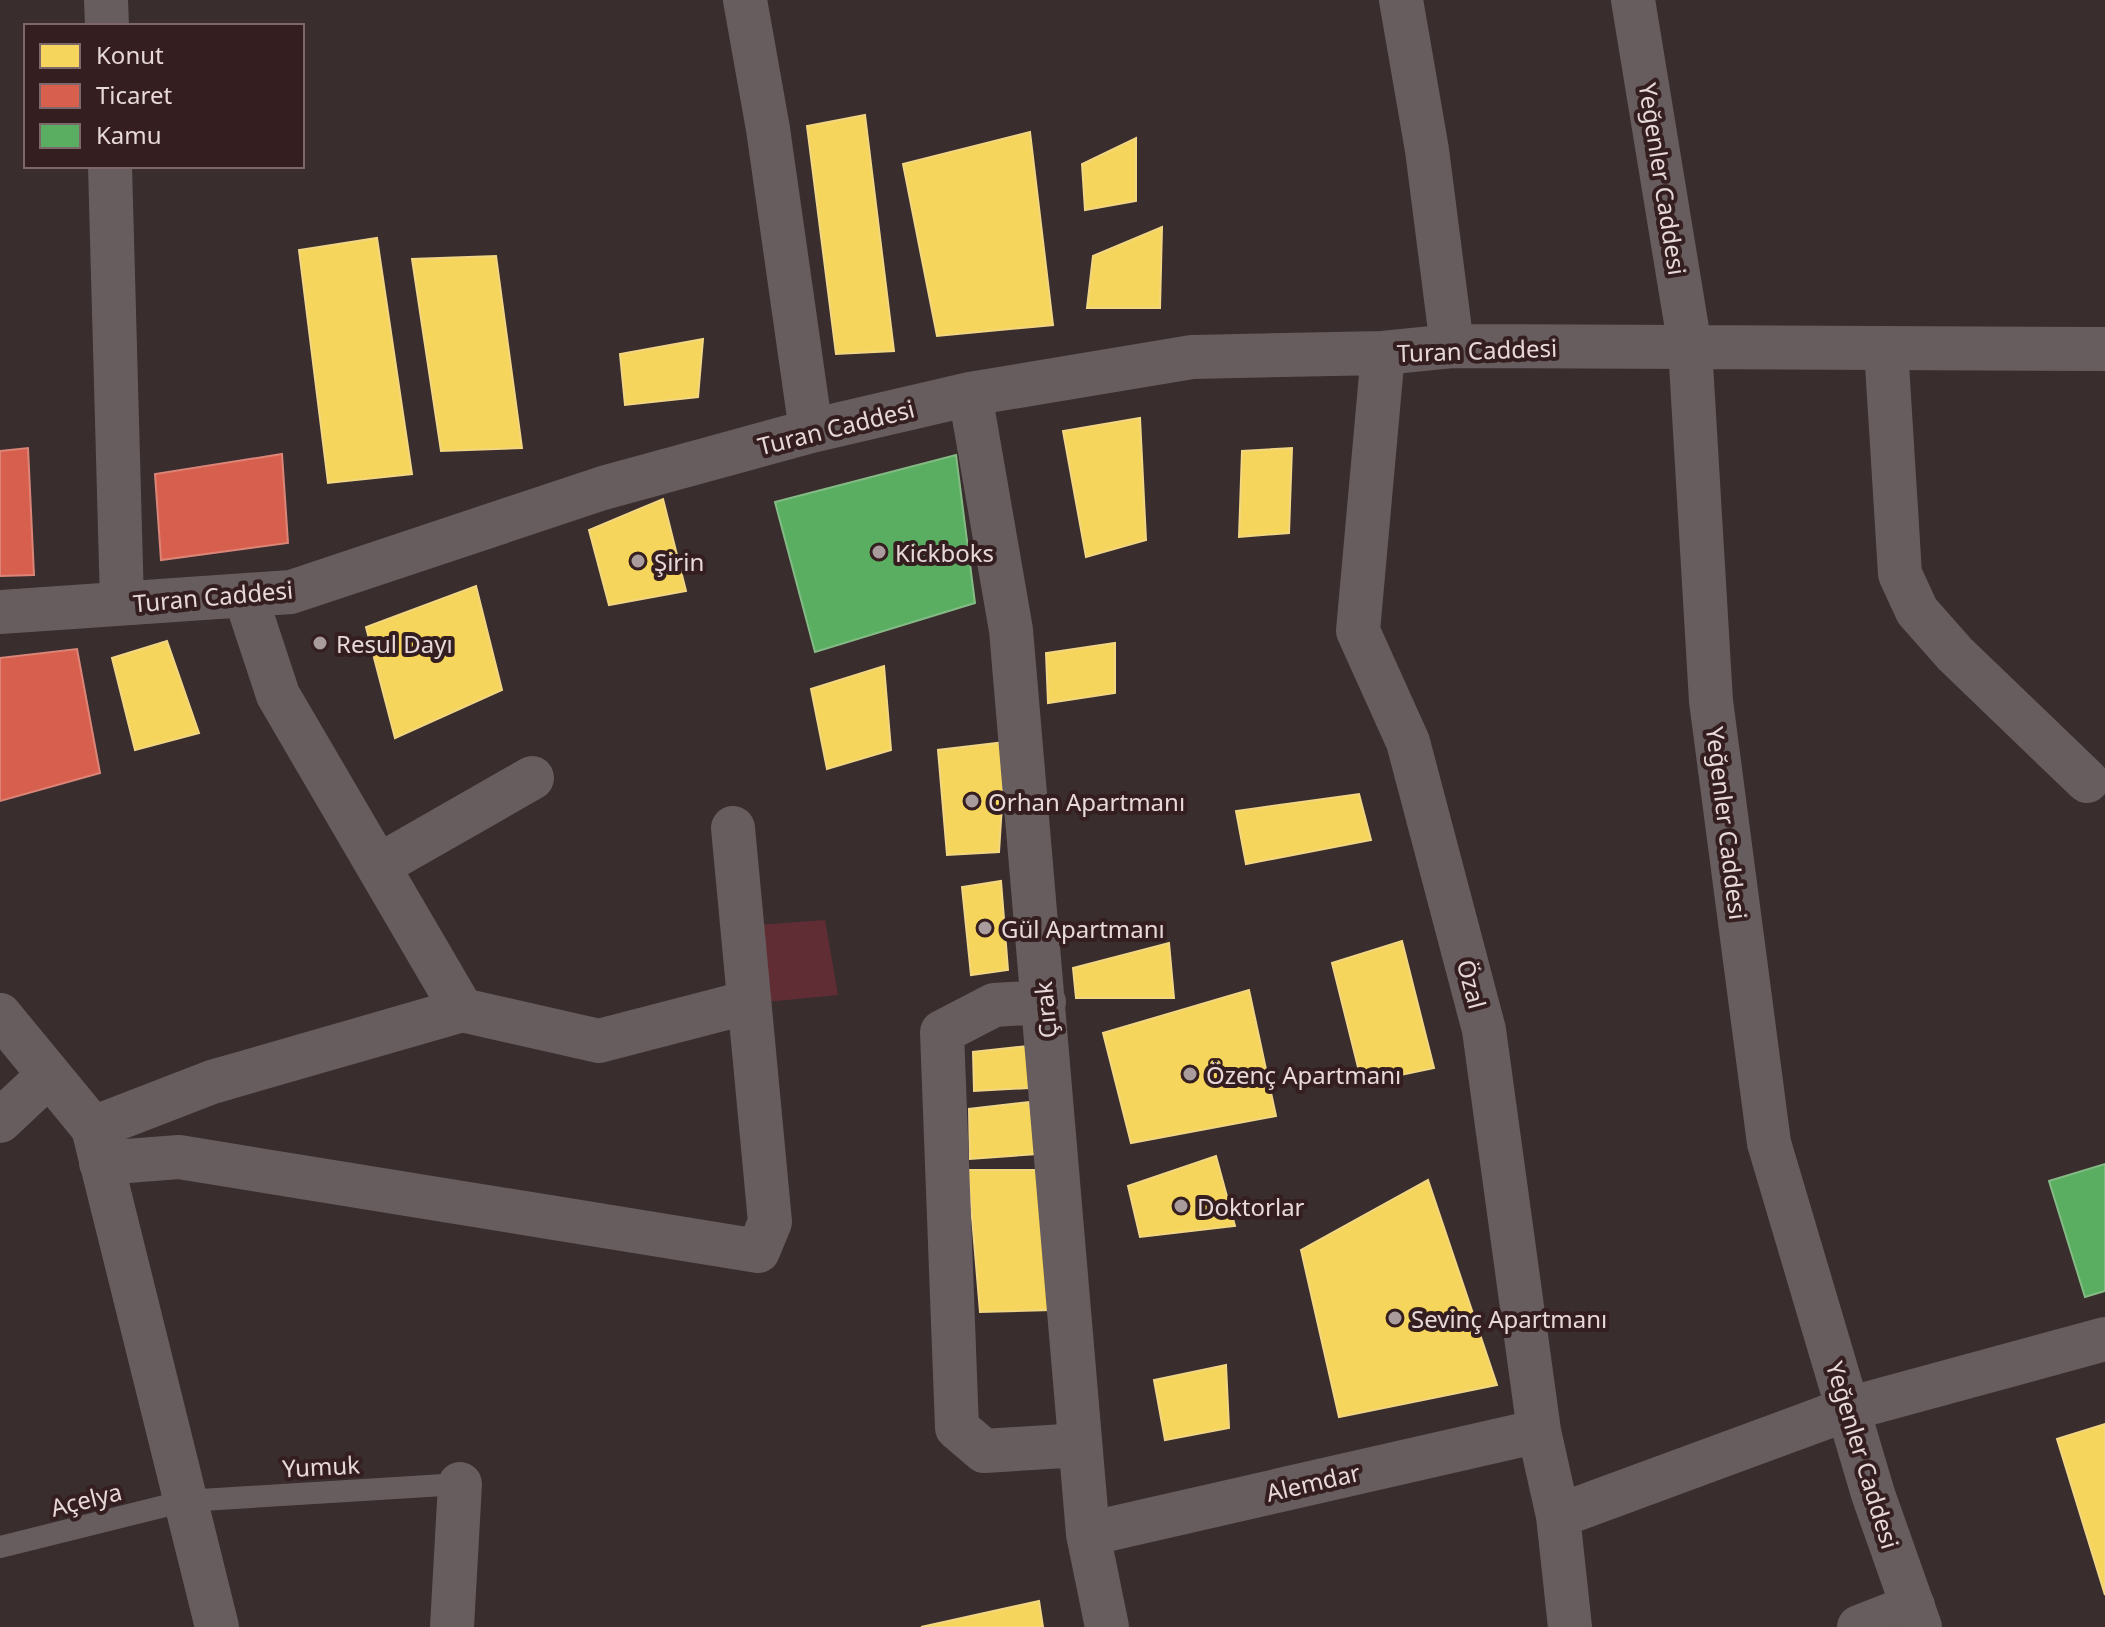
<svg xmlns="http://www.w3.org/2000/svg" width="2105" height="1627" font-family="'Noto Sans',sans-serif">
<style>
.green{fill:#612d35}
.homes{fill:#f6d55c;stroke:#f2d682;stroke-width:2}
.shops{fill:#d6604d;stroke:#db8477;stroke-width:2}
.public{fill:#5aae61;stroke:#84bb85;stroke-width:2}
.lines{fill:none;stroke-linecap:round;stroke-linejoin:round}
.lane{stroke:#685d5e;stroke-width:22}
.street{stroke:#685d5e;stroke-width:44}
.secondary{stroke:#685d5e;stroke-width:44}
.poi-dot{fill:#aa9c9d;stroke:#341e20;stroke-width:3}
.labels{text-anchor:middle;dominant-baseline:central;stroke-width:8;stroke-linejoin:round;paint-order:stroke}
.street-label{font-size:24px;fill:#e7d8d9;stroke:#341e20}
.poi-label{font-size:24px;fill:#e7d8d9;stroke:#341e20;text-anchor:start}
</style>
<rect width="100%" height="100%" fill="#392d2e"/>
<path class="green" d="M825 920 838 995 766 1002 757 925Z"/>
<path class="homes" d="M865 115 894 351 836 354 807 126Z
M1030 132 1053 325 937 336 903 164Z
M1136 138V201L1085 210 1082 164Z
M1162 227 1160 308H1087L1093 256Z
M377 238 412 474 328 483 299 250Z
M496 256 522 448 441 451 412 259Z
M703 339 698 397 625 405 620 354Z
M1140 418 1146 540 1086 557 1063 431Z
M1292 448 1289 533 1239 537 1242 451Z
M663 499 686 591 609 605 589 530Z
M476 586 502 690 395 738 366 627Z
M167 641 199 733 135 750 112 658Z
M1115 643V693L1048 703 1046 653Z
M884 666 891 750 827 769 811 689Z
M1006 742 999 852 947 855 938 750Z
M1359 794 1371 840 1246 864 1236 811Z
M1001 881 1008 970 971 975 962 887Z
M1402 941 1434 1068 1362 1083 1332 963Z
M1169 943 1174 998H1076L1073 968Z
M1249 990 1276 1116 1131 1143 1103 1033Z
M1028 1046 1029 1088 974 1091 973 1052Z
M1029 1102 1037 1154 970 1159 969 1109Z
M1216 1156 1235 1226 1140 1237 1128 1186Z
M968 1170H1042L1051 1310 980 1312Z
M1428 1180 1497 1385 1339 1417 1301 1250Z
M1226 1365 1229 1428 1165 1440 1154 1380Z
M2105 1424V1595L2057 1439Z
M1039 1601 1043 1627H921Z"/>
<path class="shops" d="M28 448 34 575 0 576V451Z
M282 454 288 543 161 560 155 474Z
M77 649 100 773 0 801V658Z"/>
<path class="public" d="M956 455 975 603 815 652 775 502Z
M2105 1164V1291L2085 1297 2049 1181Z"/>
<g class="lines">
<path class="lane" d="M0 1547 185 1501 460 1484"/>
<path class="street" d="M106 0 107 26
M745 0 768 129 811 431
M1401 0 1427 150 1452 346
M110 166 122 603
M1886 348 1900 574 1917 611 1955 654 2087 781
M1383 353 1358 631 1408 742 1484 1030 1539 1431 1558 1516 1570 1627
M970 394 1011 630 1088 1534 1107 1627
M245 595 278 695 462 1010
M0 612 291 592 603 488 811 431 970 394 1192 357 1383 353 1452 346 1690 347
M378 866 532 778
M1044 1002 994 1005 942 1032 957 1428 984 1451 1080 1445
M0 1015 93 1128 217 1627
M0 1121 49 1075
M93 1128 212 1082 462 1010 599 1041 749 1002
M101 1163 179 1157 758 1251 770 1222 733 828
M1558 1516 1848 1409 2105 1339
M1088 1534 1539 1431
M452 1627 460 1484
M1859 1627 1913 1606"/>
<path class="secondary" d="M1633 0 1690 347 1711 701 1769 1143 1873 1494 1920 1627
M1690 347 2105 349"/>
</g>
<g class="poi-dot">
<circle cx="879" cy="552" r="8"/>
<circle cx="638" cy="561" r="8"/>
<circle cx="320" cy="643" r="8"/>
<circle cx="972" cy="801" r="8"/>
<circle cx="985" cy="928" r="8"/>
<circle cx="1190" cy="1074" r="8"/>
<circle cx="1181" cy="1206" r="8"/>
<circle cx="1395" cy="1318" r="8"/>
</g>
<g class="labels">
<g class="street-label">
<text transform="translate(1663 179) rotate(81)">Yeğenler Caddesi</text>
<text transform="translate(1477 350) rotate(-2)">Turan Caddesi</text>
<text transform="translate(836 427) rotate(-14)">Turan Caddesi</text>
<text transform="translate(213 596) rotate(-5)">Turan Caddesi</text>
<text transform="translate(1727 823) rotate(83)">Yeğenler Caddesi</text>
<text transform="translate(1472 984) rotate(75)">Özal</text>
<text transform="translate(1045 1010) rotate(-95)">Çırak</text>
<text transform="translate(1863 1455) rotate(73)">Yeğenler Caddesi</text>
<text transform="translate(321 1466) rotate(-3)">Yumuk</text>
<text transform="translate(1313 1482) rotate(-13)">Alemdar</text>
<text transform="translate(86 1499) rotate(-14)">Açelya</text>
</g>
<g class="poi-label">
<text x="895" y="552">Kickboks</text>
<text x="654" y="561">Şirin</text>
<text x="336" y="643">Resul Dayı</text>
<text x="988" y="801">Orhan Apartmanı</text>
<text x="1001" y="928">Gül Apartmanı</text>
<text x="1206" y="1074">Özenç Apartmanı</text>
<text x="1197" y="1206">Doktorlar</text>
<text x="1411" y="1318">Sevinç Apartmanı</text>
</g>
</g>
<rect x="24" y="24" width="280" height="144" fill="#341e20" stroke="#7c686a" stroke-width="2"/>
<rect x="40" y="44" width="40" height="24" fill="#f6d55c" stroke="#7c686a" stroke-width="2"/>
<text x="96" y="64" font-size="24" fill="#e7d8d9">Konut</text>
<rect x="40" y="84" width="40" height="24" fill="#d6604d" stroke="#7c686a" stroke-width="2"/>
<text x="96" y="104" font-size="24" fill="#e7d8d9">Ticaret</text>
<rect x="40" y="124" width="40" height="24" fill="#5aae61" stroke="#7c686a" stroke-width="2"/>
<text x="96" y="144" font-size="24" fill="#e7d8d9">Kamu</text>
</svg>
